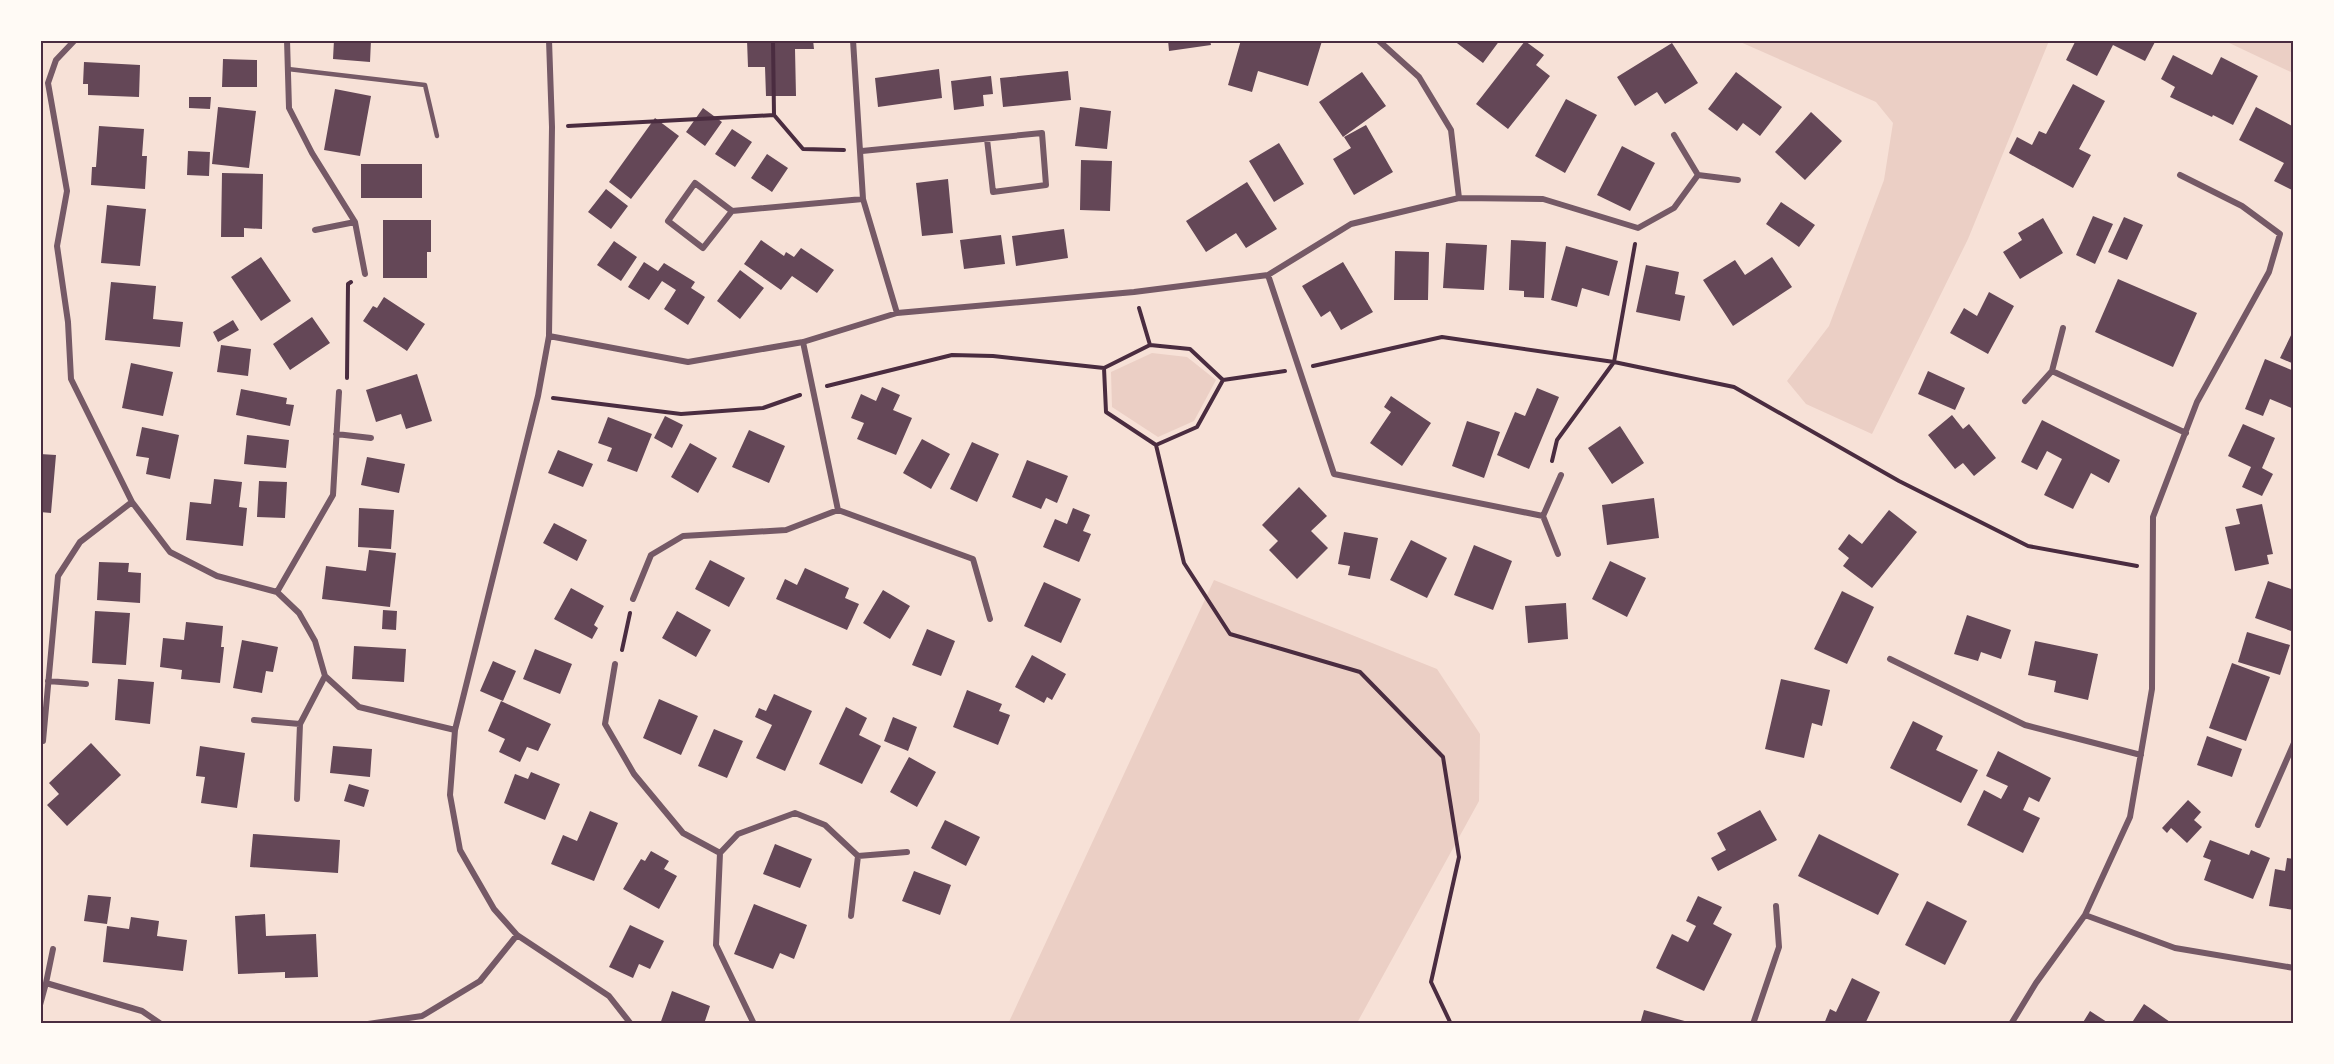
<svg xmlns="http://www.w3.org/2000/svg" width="2334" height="1064" font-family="'Source Serif 4',serif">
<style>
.green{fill:#ebcfc5}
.building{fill:#644757}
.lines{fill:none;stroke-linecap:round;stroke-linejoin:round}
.path{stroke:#4a2c40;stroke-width:4}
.service{stroke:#755966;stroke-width:4.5}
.minor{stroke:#755966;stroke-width:6}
.neatline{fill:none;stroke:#4a2c40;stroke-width:2}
</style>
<rect width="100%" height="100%" fill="#f7e1d7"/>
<path class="green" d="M1738 41H2049L1968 239 1872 434 1806 404 1787 381 1829 326 1884 180 1893 123 1876 102Z
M2225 41H2293V73Z
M1152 353 1187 357 1216 380 1194 421 1158 437 1112 407 1111 372Z
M1214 580 1437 669 1480 734 1479 801 1357 1023 1008 1024Z"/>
<path class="building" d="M334 40H371L370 62 333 59Z
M747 40H813L814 49H795L796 96H766L765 67H748Z
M1168 40H1210L1211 45 1169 51Z
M1241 40 1322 41 1308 86 1258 71 1252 92 1228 85Z
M1453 40H1500L1483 63Z
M2076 40H2156L2145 61 2113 45 2097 76 2066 60Z
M1525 41 1544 55 1536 65 1550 76 1508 129 1476 104Z
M1672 43 1698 83 1665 104 1657 92 1635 106 1617 77Z
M2173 55 2212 75 2221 57 2258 76 2233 125 2213 115 2212 117 2170 97 2175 87 2161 79Z
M223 59 257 60V87H222Z
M84 62 140 65 139 97 88 95V84H83Z
M939 69 942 98 878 107 875 78Z
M1068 71 1071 100 1003 107 1000 78Z
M1362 72 1386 106 1343 137 1319 102Z
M1736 72 1782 107 1760 136 1743 123 1737 131 1708 109Z
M991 76 993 94 983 95 984 106 954 110 951 81Z
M2073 84 2105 101 2079 149 2091 155 2073 188 2009 153 2017 137 2032 145 2039 131 2046 134Z
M335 89 371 96 360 156 324 150Z
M189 97H211L210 109 189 108Z
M1566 99 1597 115 1565 173 1535 156Z
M218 107 256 111 249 168 212 164Z
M1080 107 1111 111 1107 149 1075 146Z
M2256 107 2294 127V191L2274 181 2284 163 2239 140Z
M703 108 722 122 705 146 686 132Z
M1811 112 1842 141 1805 180 1775 152Z
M655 118 679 136 631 199 609 182Z
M1366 125 1393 172 1354 195 1333 159 1351 148 1344 137Z
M99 126 144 129 142 156H147L145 189 91 185 92 167H96Z
M732 129 752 142 735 167 715 154Z
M1279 143 1304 184 1274 202 1249 161Z
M1622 146 1655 163 1630 211 1597 195Z
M188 151 210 152 209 176 187 175Z
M767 154 788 168 772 192 751 178Z
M1081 160 1112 161 1110 211 1080 210Z
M361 164H422V198H361Z
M222 173 263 174 262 229 244 228V237H221Z
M948 179 953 233 922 236 916 183Z
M1247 182 1277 229 1246 248 1236 233 1206 252 1186 221Z
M606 189 628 206 611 229 588 212Z
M1781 202 1815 225 1799 247 1766 224Z
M107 205 146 209 140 266 101 263Z
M2093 216 2113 224 2095 264 2076 255Z
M2124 217 2143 225 2127 260 2108 252Z
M2043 218 2063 253 2020 279 2003 252 2022 240 2018 233Z
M383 220H431V252H427V278H383Z
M1064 229 1068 258 1016 266 1012 236Z
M1001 235 1005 264 964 269 960 240Z
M761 240 784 256 786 252 794 257 801 248 834 270 817 293 792 276 781 290 744 264Z
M1511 240 1546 242 1544 298 1524 297V291L1509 290Z
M614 241 637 257 621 281 597 265Z
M1446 243 1487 245 1484 290 1443 288Z
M1566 246 1618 261 1609 296 1582 288 1577 307 1551 300Z
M1395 251 1429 252 1428 300H1394Z
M261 257 291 301 261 321 231 277Z
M1772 257 1792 287 1733 326 1703 280 1735 260 1745 275Z
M644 262 658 271 664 263 695 282 691 288 705 297 688 325 664 309 676 290 662 281 649 300 628 287Z
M1343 262 1373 312 1341 330 1330 311 1321 317 1302 286Z
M1646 265 1679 272 1675 294 1685 296 1680 321 1636 312Z
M740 270 764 288 740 319 717 301Z
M2118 279 2197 313 2173 367 2095 332Z
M111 282 156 286 153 319 183 322 180 347 105 340Z
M1989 292 2014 306 1988 354 1950 333 1964 308 1977 316Z
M384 297 425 324 407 351 363 321 373 306 377 308Z
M312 317 330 343 290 370 273 344Z
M233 320 239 330 218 342 213 332Z
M2294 329V364L2280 358Z
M221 345 251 349 248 376 217 372Z
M2265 359 2294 371V409L2270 399 2263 416 2245 409Z
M131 363 173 372 163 416 122 408Z
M1928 371 1965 388 1955 410 1918 394Z
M417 374 432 421 406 429 401 414 376 422 366 390Z
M882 387 900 395 893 410 912 418 896 455 857 439 864 423 851 418 861 394 876 401Z
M1537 388 1559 397 1529 469 1497 455 1515 412 1525 416Z
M241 389 287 398 286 404 294 405 290 426 236 415Z
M1391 396 1431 423 1402 466 1370 443 1391 412 1384 407Z
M1952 415 1963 429 1969 424 1996 458 1974 476 1963 463 1955 469 1928 435Z
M665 416 683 425 672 448 654 438Z
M608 417 652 434 637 472 607 461 612 448 598 443Z
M2042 420 2120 460 2109 483 2091 473 2073 509 2044 495 2062 459 2047 451 2037 470 2021 462Z
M1467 421 1500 432 1484 478 1452 466Z
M2243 424 2275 438 2262 468 2273 474 2262 496 2242 487 2251 467 2228 456Z
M1620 426 1644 463 1612 484 1588 448Z
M142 427 179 435 170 479 146 474 149 458 136 456Z
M749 430 785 446 769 483 732 467Z
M247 435 289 440 286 468 244 464Z
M922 439 950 454 931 489 903 473Z
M972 442 999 454 977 502 950 489Z
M690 443 717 458 698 493 671 477Z
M558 450 593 464 583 487 548 473Z
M40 454 56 455 51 513 40 512Z
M367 457 405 464 399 493 361 485Z
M1027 460 1068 476 1057 503 1046 498 1041 509 1012 497Z
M214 479 242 482 239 507 247 508 243 546 186 540 190 502 211 504Z
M259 481 287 482 285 518 257 517Z
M1299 487 1327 516 1311 531 1328 548 1297 579 1269 550 1278 541 1262 525Z
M1654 498 1659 538 1607 545 1602 505Z
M2262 504 2273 554 2267 555 2269 564 2235 571 2225 527 2240 524 2236 509Z
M359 508 394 510 391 549 358 547Z
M1073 508 1090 515 1083 531 1091 534 1079 562 1043 547 1055 519 1067 524Z
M1889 510 1917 532 1872 588 1843 566 1849 558 1838 549 1849 534 1862 544Z
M554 523 587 540 577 561 543 543Z
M1344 532 1378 538 1370 579 1348 575 1350 566 1338 564Z
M1411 540 1447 558 1427 598 1390 580Z
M1474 545 1512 561 1493 610 1454 595Z
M369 550 396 553 390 607 322 599 326 566 366 571Z
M710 560 745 578 729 607 695 589Z
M1610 561 1646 578 1627 617 1592 599Z
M99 562 129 563 128 572 141 573 140 603 97 600Z
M805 568 849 588 845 598 859 604 847 630 776 599 785 579 797 585Z
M2268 581 2294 590V632L2255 618Z
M1044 582 1081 599 1061 643 1024 626Z
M571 588 604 606 594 625 598 628 592 639 554 619Z
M883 590 910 606 890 639 863 623Z
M1842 591 1874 607 1847 664 1814 649Z
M1566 603 1568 639 1528 643 1525 606Z
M383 610 397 611 396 630 382 629Z
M95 611 130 613 126 665 92 663Z
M677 611 711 630 696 657 662 638Z
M1967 615 2011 630 2001 659 1981 652 1978 661 1954 654Z
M186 622 223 626 221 647H224L220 683 181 679 182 670 160 667 163 638 184 640Z
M927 629 955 641 941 676 912 665Z
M2247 632 2290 645 2280 675 2238 662Z
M242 640 278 647 273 672 266 671 262 693 233 688Z
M2035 641 2098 654 2088 700 2054 692 2056 681 2028 675Z
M354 646 406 649 404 682 352 679Z
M535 649 572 664 560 694 523 679Z
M1032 655 1066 674 1052 700 1047 697 1044 703 1015 687Z
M493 661 516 671 503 701 480 691Z
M2232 663 2270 677 2246 741 2209 728Z
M118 679 154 682 150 724 115 720Z
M1781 679 1830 690 1822 726 1812 723 1804 758 1765 749Z
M967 690 1002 704 999 711 1010 715 998 745 953 727Z
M774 694 812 711 785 771 756 758 772 725 755 717 759 708 766 711Z
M659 699 698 716 681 755 643 738Z
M501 701 551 724 538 751 527 747 520 762 499 752 505 739 488 731Z
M846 707 867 718 859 735 881 746 862 784 819 764Z
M893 717 917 727 908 751 884 741Z
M1913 721 1943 736 1936 750 1978 770 1961 803 1890 768Z
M714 729 743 741 727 778 698 766Z
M2207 736 2242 749 2232 777 2197 765Z
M91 743 121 775 67 826 47 805 59 794 49 783Z
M200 746 245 753 237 808 201 803 205 777 196 776Z
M333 746 372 749 370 777 330 773Z
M1998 751 2051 778 2039 802 2029 797 2023 810 2040 818 2023 853 1967 825 1984 790 2001 799 2008 786 1986 776Z
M909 757 936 772 917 807 890 792Z
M531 772 560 784 545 820 504 803 515 774 528 779Z
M349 784 369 790 364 807 344 801Z
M2188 800 2201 812 2194 820 2202 827 2187 843 2171 828 2167 833 2162 828Z
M1760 810 1777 840 1718 871 1711 858 1726 850 1717 833Z
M590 811 618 823 594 881 551 864 563 835 577 841Z
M945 820 980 837 966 866 931 848Z
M253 834 340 840 338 873 250 867Z
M1819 834 1899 874 1878 915 1798 876Z
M2210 840 2249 855 2251 850 2270 858 2253 899 2204 880 2211 860 2203 857Z
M775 844 812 859 800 888 763 874Z
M651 851 669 861 664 869 677 876 659 909 623 889 641 859 645 861Z
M2287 858 2294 859V910L2269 906 2275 869 2285 871Z
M914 871 951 885 940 915 902 901Z
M88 895 111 897 107 924 84 921Z
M1698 896 1722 907 1713 924 1732 934 1704 991 1656 968 1672 934 1688 942 1696 926 1686 921Z
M1927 901 1967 921 1945 965 1905 945Z
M754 904 807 925 794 959 780 953 773 969 734 954Z
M265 914 266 936 316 934 318 977 285 978V972L238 974 235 916Z
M131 917 159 921 157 936 187 940 183 971 103 962 107 926 129 929Z
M630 925 664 941 650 969 639 964 633 978 609 967Z
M1852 978 1880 992 1865 1024H1824L1830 1009 1836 1012Z
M672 991 710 1006 704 1024H660Z
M2144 1004 2173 1024H2131Z
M1644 1010 1692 1023V1024H1640Z
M2090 1011 2110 1024H2082Z"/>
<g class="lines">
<path class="path" d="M773 40 774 115 803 149 844 150
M568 126 774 115
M1139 308 1150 345 1104 368 1106 412 1156 445 1184 563 1230 634 1360 672 1443 757 1459 857 1431 982 1451 1024
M1150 345 1190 349 1223 380
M1313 366 1442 337 1614 362 1734 387 1899 481 2028 546 2137 566
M347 378 348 284 351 282
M827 386 952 355 993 356 1104 368
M553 398 681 414 763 408 800 395
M1156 445 1197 427 1223 380 1285 371
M1552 461 1557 440 1614 362 1635 244
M622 650 630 613"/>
<path class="service" d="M288 69 425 85 437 136"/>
<path class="minor" d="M75 40 56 60 48 83 67 191 57 246 68 322 71 379 132 502 170 552 217 576 277 592 299 613 315 641 325 676 359 707 455 730
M287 40 289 108 312 153 355 222 365 274
M549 40 552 127 549 336 538 396 455 730 450 795 460 850 494 909 517 935 609 996 631 1024
M853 40 863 199 897 313
M1378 40 1419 77 1451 130 1459 198
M1674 135 1698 175 1738 180
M862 151 1042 133 1046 185 993 192 987 139
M732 211 703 248 668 221 695 183 732 211 863 199
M315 230 355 222
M1268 275 1334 474 1543 516
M549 336 688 362 803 342 897 313 1134 292 1268 275 1351 224 1459 198 1543 199 1638 228 1674 208 1698 175
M803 342 838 510 973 559 990 619
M2052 371 2186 433
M2025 401 2052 371 2063 328
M336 434 371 438
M1558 554 1543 516 1561 475
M277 592 333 495 339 392
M633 599 651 555 683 536 786 530 838 510
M1890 659 2025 725 2141 755
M615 664 605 724 634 774 683 833 720 853
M48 681 86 684
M254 720 300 724
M43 741 58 576 80 542 132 502
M297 799 300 724 325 676
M2258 825 2294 743
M858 856 907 852
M2085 915 2175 948 2294 968
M53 949 46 983 142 1011 161 1024
M40 1005 46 983
M368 1024 422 1016 480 981 517 935
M754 1024 716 945 720 853 738 834 795 813 825 825 858 856 851 916
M1753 1024 1779 947 1776 906
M2011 1024 2036 983 2085 915 2130 817 2152 689 2153 517 2197 402 2269 272 2280 234 2242 206 2180 175"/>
</g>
<rect width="2334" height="1064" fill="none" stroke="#fffaf5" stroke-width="84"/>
<rect x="42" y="42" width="2250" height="980" class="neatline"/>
</svg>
